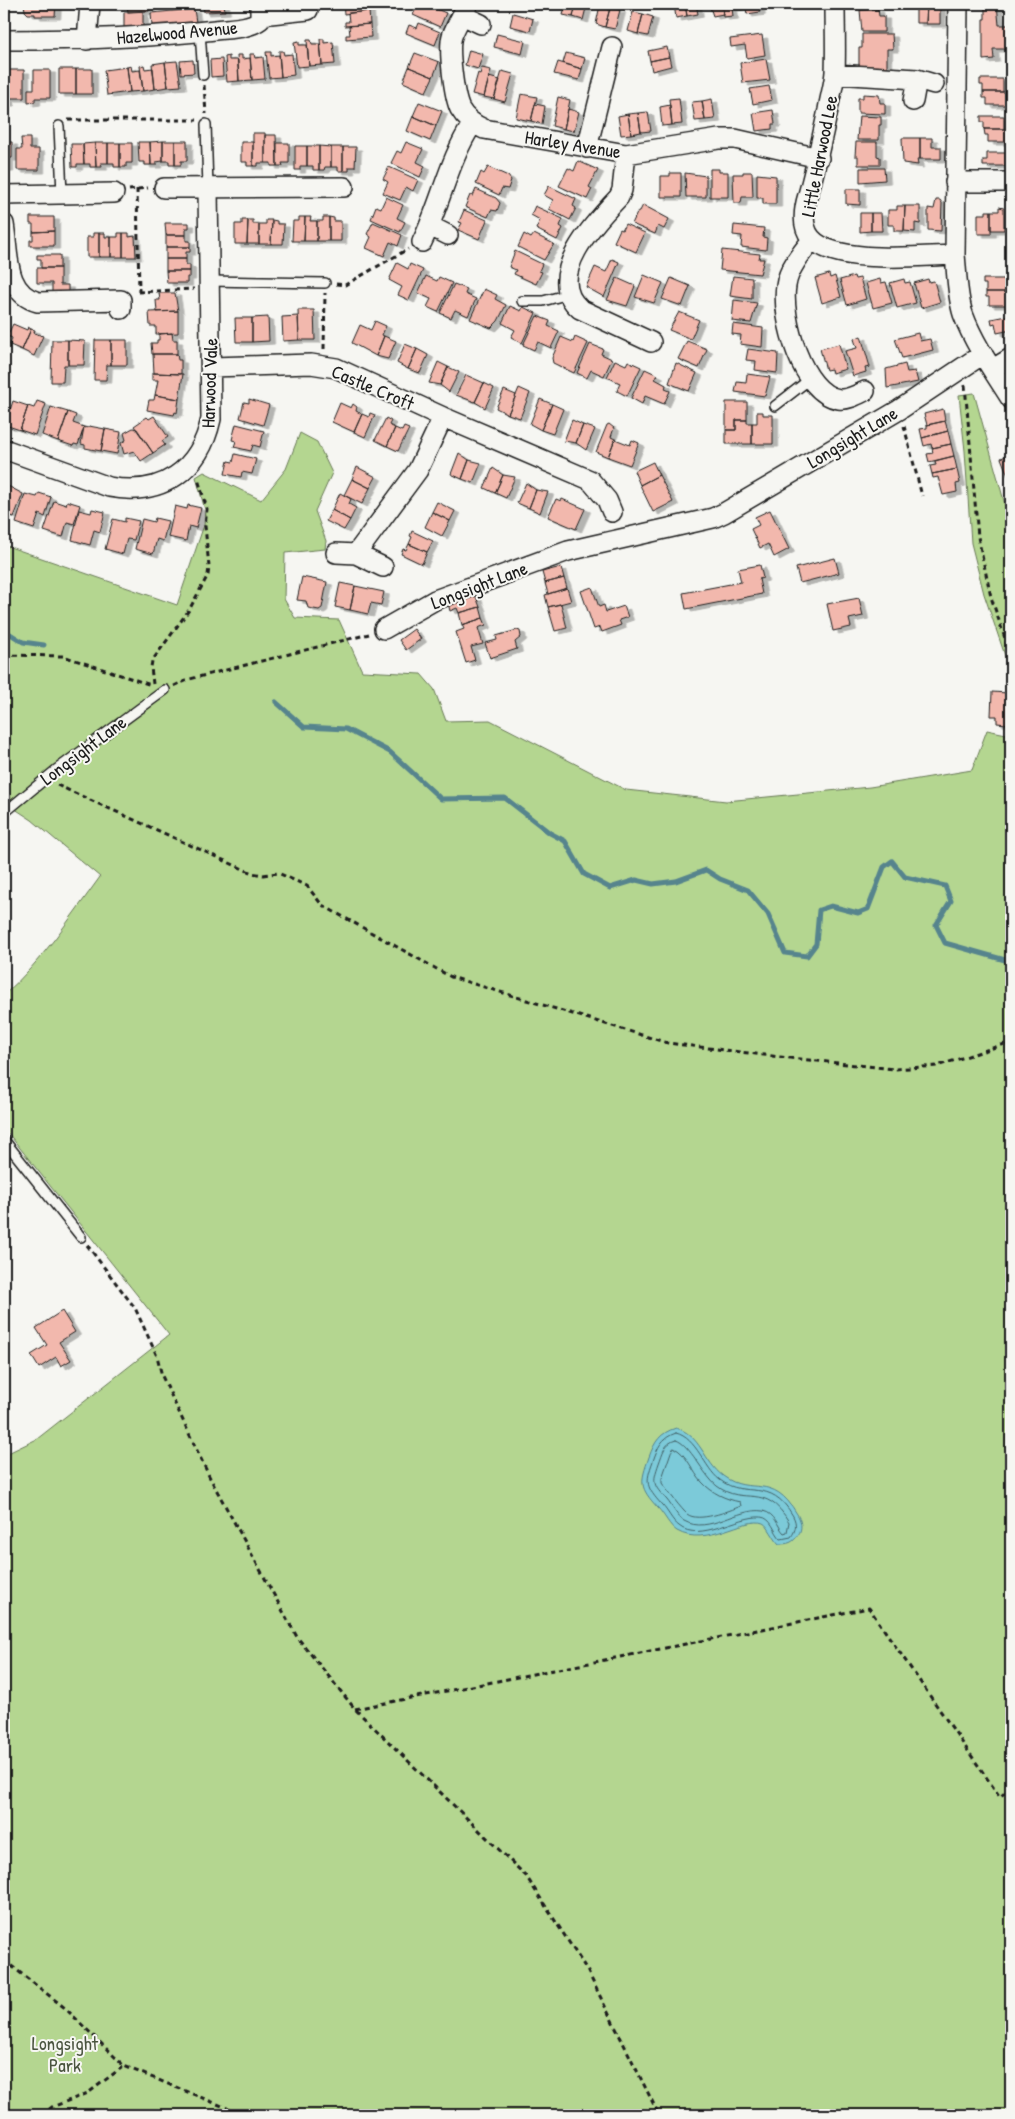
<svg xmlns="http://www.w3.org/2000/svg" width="1015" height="2119" font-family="'Patrick Hand',sans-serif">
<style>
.green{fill:#b4d690;stroke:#687956}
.water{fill:#7ccad9;stroke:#56848d}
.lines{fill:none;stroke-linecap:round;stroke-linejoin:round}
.shore{stroke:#426268;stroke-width:1}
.stream{stroke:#56848d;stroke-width:5}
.building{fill:#f2b8ad;stroke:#1c1c1c;filter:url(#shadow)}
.lane-casing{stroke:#1c1c1c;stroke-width:12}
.street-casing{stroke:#1c1c1c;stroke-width:22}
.path{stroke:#1c1c1c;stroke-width:3;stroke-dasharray:5 4;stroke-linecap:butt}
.lane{stroke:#f6f6f2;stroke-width:9}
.street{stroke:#f6f6f2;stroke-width:19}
.labels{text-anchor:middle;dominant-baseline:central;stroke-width:4;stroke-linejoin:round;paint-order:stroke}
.street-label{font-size:19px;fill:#1c1c1c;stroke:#f6f6f2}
.park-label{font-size:19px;fill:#4a543f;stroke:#f6f6f2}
</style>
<defs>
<filter id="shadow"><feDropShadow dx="5.5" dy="3" stdDeviation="0" flood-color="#0004"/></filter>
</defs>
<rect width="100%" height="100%" fill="#f6f6f2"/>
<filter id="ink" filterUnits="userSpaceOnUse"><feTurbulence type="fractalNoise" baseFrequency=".02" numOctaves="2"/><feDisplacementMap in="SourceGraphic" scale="10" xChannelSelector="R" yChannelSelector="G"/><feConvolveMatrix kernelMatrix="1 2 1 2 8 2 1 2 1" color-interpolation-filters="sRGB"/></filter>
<g filter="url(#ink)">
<path class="green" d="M974 393 1011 526V673L984 594 971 543 965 451 959 395Z
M300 433 317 442 332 473 315 511 326 541 325 549 285 553 284 599 295 618 339 620 362 671 421 674 434 689 446 721 490 720 626 790 726 801 870 787 972 770 987 730 1011 735V2115H4V1455L37 1439 169 1335 4 1128V995C42 961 70 918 100 877L32 820 6 803 4 804V545L177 605 204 525 205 510 196 477 204 472 261 500 286 469Z"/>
<path class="water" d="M676 1428C700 1434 704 1462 723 1476 751 1497 772 1471 797 1514 801 1520 803 1529 798 1535 793 1543 788 1544 779 1544 774 1539 768 1525 763 1523 745 1516 706 1548 677 1531 670 1527 664 1514 658 1508 639 1487 640 1483 649 1457 655 1441 660 1433 676 1428Z"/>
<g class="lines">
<path class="shore" d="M676 1433C697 1438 704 1468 720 1480 746 1500 770 1476 793 1516 797 1524 796 1530 791 1537L781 1539C774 1532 772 1518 761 1517 739 1515 699 1543 679 1526 672 1521 668 1511 662 1505 646 1487 645 1483 653 1461 658 1447 661 1438 676 1433Z
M676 1440C690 1444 703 1475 717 1486 744 1507 765 1481 789 1522L787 1532 784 1533C777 1526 776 1514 763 1511 738 1507 709 1535 684 1521 678 1518 672 1506 667 1500 653 1485 652 1483 659 1463 663 1453 664 1443 676 1440Z
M674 1448C686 1452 693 1473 702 1482 712 1493 725 1499 740 1502L741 1506C729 1511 698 1523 687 1514 683 1511 665 1488 662 1483V1478L671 1452Z"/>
<path class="stream" d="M4 630 23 642 44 645
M276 702 304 727 346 729 390 752 441 799 505 798 550 833 565 841 584 874 610 888 636 880 653 884 676 881 706 870 720 879 748 890 768 914 785 953 807 956 816 944 819 910 831 906 858 913 868 909 884 867 892 861 905 877 945 886 951 901 936 925 945 943 1005 960 1011 956"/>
</g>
<path class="building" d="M24 4H56L55 16H35V14H28L25 11Z
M127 4H149V11L128 12Z
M203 4H224L225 11 204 12Z
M343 4H369V11L344 14Z
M418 4H424L446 13 440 27 413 15Z
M566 4H576L573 17 563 15Z
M576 4H587L583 20 573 17Z
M674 4H685L687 16 676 18Z
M685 4H696L698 14 687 16Z
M709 4H722L723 14 713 16Z
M722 4H738V7L732 8 733 16 723 17Z
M745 4H758L760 12 747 14Z
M916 4H927L926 23H916Z
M927 4H940V24H926Z
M985 4H997L999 25H1011V49H993L994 59 983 60V19H985Z
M600 5 610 8 605 27 596 24Z
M610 8 620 10 615 29 605 27Z
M194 9 196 22 152 26 151 13Z
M878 9 879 16H884V32H862L860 10Z
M143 11V27L124 28V12Z
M369 11 370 24 345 26V22H349L348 13Z
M633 12 643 14 638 34 628 31Z
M513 13 533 19 530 31 510 26Z
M643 14 653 17 648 36 638 34Z
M419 23 440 32 435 45 406 33 409 25 417 28Z
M370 24 371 37 346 39V35H350L349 26Z
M497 34 525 41 522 54 494 47Z
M862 34H892L893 49H887V68H859V48H862Z
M762 35 765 55 747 58 745 45 731 47 730 39Z
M320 39H324V43L333 42 335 64 322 65Z
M307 40H311L312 44H320L322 65 309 66Z
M299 41V45H307L309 66 297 67 294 42Z
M667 47 669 57 650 61 648 51Z
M469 50 483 54 478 69 465 65Z
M279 51H283L284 55 292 54 294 75 281 77Z
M266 52H271V56L279 55 281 77 269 78Z
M415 53 439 62 433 77 409 67Z
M566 53 585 58 582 69 563 63Z
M250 54H254L255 58 263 57 265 79 252 80Z
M237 55H242V59L250 58 252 80 239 81Z
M229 56V60H238L239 81 227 82 225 57Z
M669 57 671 66 652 71 650 61Z
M222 59 223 76 211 77 210 60Z
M766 59 770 80 743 83 740 63Z
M193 60 194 73 181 74 180 61Z
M177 61 181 86 168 87 165 62Z
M165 62 168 87 155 89 152 64Z
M558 62 582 69 579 80 554 74Z
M144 65 145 69 153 68 155 89 143 91 140 66Z
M131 66 132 71 140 70 143 91 130 92 127 67Z
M127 67 130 92 107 95 104 70Z
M409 67 433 77 426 92 403 82Z
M482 68 491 70 484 97 472 94 478 73 480 74Z
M59 69H76V94H59Z
M76 69H92V94H76Z
M8 70H24V98H9V103H4V89H8Z
M34 70H50V98H35V102L28 103V89H34Z
M502 71 513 74 505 102 494 99Z
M489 77 500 80 494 99 484 97Z
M980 79H1003V92H983V85H980Z
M769 86 772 100 753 104 750 89Z
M983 92H1006V105H987V98H983Z
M521 94 537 97 531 121 516 118Z
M863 94 879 95 880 103H885V114L858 113V98H863Z
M558 97 570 100 564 129 552 126Z
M679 98 682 124 672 125 669 99Z
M712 99 715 119 705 120 702 101Z
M702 101 705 120 695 121 692 102Z
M419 102 442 111 436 126 413 116Z
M535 104 545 106 542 124 531 121Z
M670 105 672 125 662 126 660 107Z
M568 109 579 112 574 131 564 129Z
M773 110 775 124H772V129L756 131 753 113Z
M648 112 651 131 641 132 638 113Z
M638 113 641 132 631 134 628 114Z
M628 114 631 134 621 135 618 116Z
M413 116 436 126 430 141 407 131Z
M859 116 881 117V125H879V140H857Z
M981 116H1004V129H984V122H981Z
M984 129H1007V142H988V135H985Z
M253 133H265V163H258V166H253Z
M265 135H276L277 166H271V163H265Z
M21 138H30V149H39V170H17V149H22Z
M902 138H920V159H917L918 165 903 163Z
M920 138H932V147H941V159H920Z
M163 141V161L156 162V165H151L150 142Z
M163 141H175V165H169V161H163Z
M175 141H187V161H181V165H175Z
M6 142H12V158H8V169H4V149L6 148Z
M138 142H150L151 165H145V162H139Z
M241 142H253V166H247V162H241Z
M406 142 423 149 417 162 425 166 420 177 391 163 397 151 401 153Z
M856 142H877V156L880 157V165H858V156H855Z
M95 143H108V163H101L102 167H96Z
M95 143 96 167H90V164H84L83 144Z
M108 143H120V167H114V163H108Z
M120 143H132V163H126V167H120Z
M277 143H289V163H282L283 166H277Z
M71 144H83L84 164H77V167H72Z
M295 146H307V166H300V170H295Z
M307 146H319V170H313V166H307Z
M319 146 331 147V167H325L324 170H319Z
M331 147H343V171H338V167H331Z
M343 147H356L355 167H349V171H343Z
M987 153H1006V166H983V160H987Z
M578 161 598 170 589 187 592 189 587 199 559 186 568 168 574 171Z
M389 167 418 180 413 191 406 187 400 200 383 193 388 182 383 179Z
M488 167 508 176 511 180 508 189 502 188 499 195 476 184 481 172 484 174Z
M860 168H884L885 180 860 182Z
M710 169H719V172H728V197H710Z
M743 172H752L753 197H742L741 203H734L733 174H743Z
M670 173H681V197H661V176H670Z
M685 173 706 176V197H686Z
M757 174 776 176V204H763V198H757Z
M549 186 576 199 573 206 576 208 570 220 549 209 553 200 544 195Z
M476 189 496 198 500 203 497 211 491 210 488 217 465 207 470 195 473 196Z
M846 189H860V205L846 204Z
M386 197 403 205 397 218 405 222 400 232 371 219 376 206 381 208Z
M936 200H940L942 203 941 231 928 230V208L934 209Z
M643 205 669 219 664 229 658 226 655 234 632 224 638 211H640Z
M535 206 563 219 560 226 563 228 557 240 536 229 540 220 531 215Z
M897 206H905L904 231H894V225H888V210H897Z
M905 206H920V224L915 223V232L904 231Z
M999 207 1004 208V230H991V211H999Z
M464 210 487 220 479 239 458 230 462 223 459 222Z
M986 211H991V234H978V214H986Z
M860 213H871V231L860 232Z
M871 213H881L882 231H871Z
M30 217H54V231L33 232V224H30Z
M299 217H305L304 241H292L293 221H299Z
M305 217H311L310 221H317V241H304Z
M323 217H329V241H317V221H323Z
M329 217 334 218V221H341V241H329Z
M242 220H248L247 244H235V224H242Z
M248 220H253V224H259V244H247Z
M266 220H272L271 244H259V224H266Z
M272 220 277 221V224H284L283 244H271Z
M373 222 402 235 398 246 390 242 384 256 366 248 371 237 367 234Z
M165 223H189V228H186V235H166Z
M625 224 645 233 636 252 614 242 620 229 622 230Z
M734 225 764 228 763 237 767 238 766 250 741 247 742 236 733 235Z
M54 231V246H30V240H33V232Z
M93 233H99V257H87V237H93Z
M99 233H105V237H111V257H99Z
M118 233H123V257H111V237H118Z
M123 233H129V237L135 236 136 257H123Z
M524 234 531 238 534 234 554 244 544 260 518 247Z
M166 235H186V241H190V247H166Z
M166 247H190V252H186V259H166Z
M722 250 760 254 759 259H764L760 274 720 270Z
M515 251 542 264 539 271 542 272 536 284 514 274 516 270 509 267Z
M37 255H60V268H41V259H37Z
M166 259H186V265H190V271H166Z
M612 259 619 262 604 297 586 287 595 267 606 272Z
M397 263 408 269 410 264 423 270 409 300 398 295 402 287 389 280Z
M37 268H60V285H68V292H52V283H37Z
M166 271H190V277H187V283H167Z
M829 274 830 278 835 276 841 297 822 303 815 278Z
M644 275 663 283 654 303 635 297Z
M426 276 437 281 439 277 452 283 438 312 427 307 431 299 418 293Z
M733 276 752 278V299L730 296Z
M854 276 855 279 860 278 866 299 847 305 840 280Z
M617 278 635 286 627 306 607 300Z
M671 278 690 286 682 306 662 299Z
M880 279 881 283 886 282 892 303 873 308 866 283Z
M904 279 905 283 910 282 916 303 897 308 890 283Z
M928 279 929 282 934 281 940 302 921 308 914 283Z
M983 279H1006V292H986V284H983Z
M454 284 467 289 465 294 476 299 468 316 455 310 451 318 440 313Z
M484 289 497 295 495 299 506 305 498 321 491 328 470 319Z
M986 292H1009V305H989V297H986Z
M159 293H175L178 311 157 312 156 300H160Z
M734 300 757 303 751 323 732 321Z
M510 306 521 311 523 307 536 313 522 343 511 337 515 330 502 323Z
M298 310H314L315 340H299Z
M178 311V333L156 334V326H150L149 312Z
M679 312 699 320 691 339 669 330Z
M1011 315V330L997 333 995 323 992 324 991 319Z
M298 316 299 340 283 341 282 317Z
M537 316 550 321 548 326 559 331 551 348 538 342 534 350 523 345Z
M268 317 269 341 252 342V318Z
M235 318H252V342H236Z
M375 321 386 326 382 335 384 336 376 356 352 343 360 325 371 330Z
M13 324 27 330 28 327 31 329 22 350 10 345 12 338 7 336Z
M733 324 763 328 762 347 740 344 741 335 732 334Z
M31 329 35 330 34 333 43 336 34 356 22 350Z
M172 333 173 340H177V354H152L151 343H157V340H159V334Z
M918 333 920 341 930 339 933 350 902 358 895 339Z
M384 336 396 341 388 359 376 356Z
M861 336 870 367 865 368 866 372 853 376 845 351 857 348 854 339Z
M561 337 573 342 575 337 588 343 574 373 553 363 552 358Z
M52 340H68V365H64L63 382H51Z
M68 340 85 341 84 365H68Z
M95 340H111V365H107L106 380H94Z
M111 340H127V365H111Z
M687 341 707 349 699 368 678 359Z
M405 344 417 349 408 369 397 363Z
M590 344 603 349 601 354 612 359 604 376 591 370 587 378 577 373Z
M839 344 846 369 832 373 831 369 826 370 820 349Z
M417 349 428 355 420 373 408 369Z
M748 349 778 353 777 373 755 370 756 361 746 360Z
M153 354H177L178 360H181V374L154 373Z
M615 360 626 365 628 361 641 367 627 396 617 391 620 383 607 377Z
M438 362 448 367 440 385 429 383Z
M676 363 697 373 689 391 669 383Z
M905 364 907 372 915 371 918 382 887 388 886 369Z
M448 367 459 372 449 392 440 385Z
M645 369 658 375 655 379 666 385 665 389 670 391 664 404 645 396 642 404 631 398Z
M152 373 183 374 179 399 155 395 158 380H152Z
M747 374 770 377 765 396 735 392 737 382 746 383Z
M466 375 484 383 475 402 456 395Z
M484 383 494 388 485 408 475 402Z
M519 388 530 393 520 418 508 414Z
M504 390 516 395 508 414 496 408Z
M155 395 179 399 177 413 175 412 174 415 147 410 149 400H154Z
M249 399 269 405 263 425 240 418 244 402 249 403Z
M540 399 552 404 541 430 530 424Z
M13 401 28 406 20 430 5 425Z
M37 401 46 404 35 435 20 430 28 406 34 408Z
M726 402H747V420H736V430H726Z
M340 403 351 408 353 404 357 407 356 411 362 414 354 432 332 422Z
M552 404 563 409 553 434 541 430Z
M51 407 68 412 58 441 42 435Z
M943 409 945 421 927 425 924 414Z
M68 412 76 415 73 423 84 427 78 445 74 444 73 446 58 441Z
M757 412H763V415H773V444H752V423H757Z
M370 413 375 415 365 437 354 432 362 414 369 417Z
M154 416 168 437 162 441 165 445 153 453 134 426 147 417 149 419Z
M386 418 391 421 389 425 395 428 387 446 375 440Z
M572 420 583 425 576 443 564 441Z
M736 420H747V423H752V444H726V430H736Z
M945 421 948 431 922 438 920 429 927 428V425Z
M236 424 264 431 260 447 253 445 251 451 234 447 236 441 232 440Z
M609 424 614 428 611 437 615 439 608 457 596 452 607 425Z
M583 425 595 429 586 450 576 443Z
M89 426 105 429 101 451 85 448V445L81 444 84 427 88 428Z
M404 427 409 429 398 451 387 446 395 428 402 431Z
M133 428 137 429 153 453 141 461 134 451 124 454 121 443 126 440 124 433Z
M105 429 121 432 117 454 101 451Z
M948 431 951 444 932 448 931 444 924 446 922 438Z
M615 439 630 445 632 440 639 443 630 465 608 457Z
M951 444 954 456 929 462 927 454 933 453 932 448Z
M459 453 469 460 462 479 451 474Z
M235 454 256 459 252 474 242 472 241 477 225 474 228 461 233 462Z
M1011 454V477L1009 478 1001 458Z
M954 456 957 469 932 474 930 466 936 465 935 461Z
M469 460 481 463 473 483 462 479Z
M653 462 659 475 640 485 634 471Z
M357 467 376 477 370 488 352 479Z
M493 468 503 475 495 493 484 488Z
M957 469 960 483 956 484 957 492 943 495 938 477 933 478 932 474Z
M503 475 515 477 506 498 495 493Z
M659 475 673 502 653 512 640 485Z
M352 479 370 488 362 504 344 495Z
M526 483 536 490 529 508 517 503Z
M4 484 23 494 14 517 4 513Z
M536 490 548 492 540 513 529 508Z
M39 493 51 497 45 517 39 514 34 529 16 523 25 494 37 497Z
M340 493 351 499 349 504 356 508 350 520 332 510Z
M556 499 561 501 562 499 585 509 576 529 548 517Z
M54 501 66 505 67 501 80 505 74 524 67 522 63 537 44 531Z
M437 502 455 511 450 521 432 512Z
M188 505 201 508 196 528 189 526 186 541 168 537 175 506 187 509Z
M92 509 105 512 100 532 94 530 90 545 72 540 79 510 91 513Z
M332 510 350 520 344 530 326 521Z
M770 510 789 549 774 557 768 544 760 548 751 529 759 525 755 517Z
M432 512 450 521 442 536 425 527Z
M125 518 139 521 134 540 127 539 123 554 105 549 113 519 125 522Z
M155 518 168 521 163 541 157 539 153 554 135 549 142 519 154 522Z
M412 531 433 541 427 552 409 544 412 537 410 536Z
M409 544 427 552 422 564 401 554 403 549 406 550Z
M835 558 839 573 800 583 796 568Z
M760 565 763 578 759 579 762 594 686 609 683 593 741 582 738 569Z
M561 567 564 578 545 583 542 572Z
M302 577 327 582 322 608 319 610 308 608 306 601 297 600Z
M564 578 567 588 548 594 545 583Z
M340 583 355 586 350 610 335 607Z
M355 586 384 592 381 605 371 603 368 614 350 610Z
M592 587 599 607 604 605 606 612 624 606 628 617 619 620 621 625 602 632 600 627 594 629 581 591Z
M567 588 571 601 548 607 545 595Z
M475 594 480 607 459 613 457 608 450 611 448 603Z
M859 598 863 616 849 619 851 627 833 631 827 604Z
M561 604 567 628 555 631 548 607Z
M480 607 483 618 462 625 459 613Z
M483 618 486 625 478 628 483 644 471 647 475 660 466 663 456 632 464 629 462 625Z
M414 629 421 639 406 650 399 640Z
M517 630 520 631 521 637 515 642 517 649 490 658 485 643 497 640 496 636Z
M992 692 1008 693 1007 724 997 723V716H991Z
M62 1311 75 1332 59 1342 71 1360 61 1366 56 1357 39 1368 31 1355 47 1345 36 1328Z"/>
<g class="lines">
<defs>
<path id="lane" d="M200 32 203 75
M206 124 208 188
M59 126 62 194
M210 281 325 283
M522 301H543L569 294
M775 406 810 379
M4 813 56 770 165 690
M4 1140 81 1237"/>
<path id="street" d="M468 4C463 14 456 25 452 36 448 49 454 97 460 109 465 118 475 125 484 129L626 154 719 139H735L819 158
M835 4C835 26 836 50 835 72 834 85 830 97 828 110 822 138 816 166 808 195 804 208 801 226 811 238 834 265 921 256 955 255
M958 4 955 255C957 274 957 295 963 314 974 344 994 372 1011 399
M261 15 308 10
M462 15 481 24
M4 40C74 40 145 38 215 30 230 28 248 29 260 20V4
M87 40 90 4
M835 74 917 79 934 84
M913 101 917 79
M587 148 612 47
M626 154 622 190 619 197C596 221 542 277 580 309L651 342
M955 182H1011
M164 188 344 187
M4 195 114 193
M4 224C9 253 4 293 38 302L121 300V309
M430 226 448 235
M812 240C802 252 788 269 786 286 781 317 802 394 839 399 848 400 857 395 865 391
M422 242C441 203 449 159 473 123
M211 367 311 364 336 368 443 417 590 480 607 500 612 512
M993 369 1011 358
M4 449 109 487C162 497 200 470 211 419L208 188
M336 553 356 554 383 567
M356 554 418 470 443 417
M384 629 435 600 568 551 713 518 724 513 899 410 983 354"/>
</defs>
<use href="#lane" class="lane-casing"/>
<use href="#street" class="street-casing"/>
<path class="path" d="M204 85 206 114
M68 120H197
M137 189 139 292
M129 190 148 188
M336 284 345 285 408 249
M138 292 194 289
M324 349 325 293
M965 385 978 537 991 597 1011 656
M904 426 922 496
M4 655 63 656 151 685
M153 684 151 667 152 661 189 610 208 575 209 567 205 526 207 509 198 479
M174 686 190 679 369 634
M57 785 252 873 263 875 278 873 307 886 322 905 451 977 668 1043 780 1057 895 1069 937 1066 1011 1042
M1011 788V793
M87 1245 135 1308 157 1356 162 1376 210 1478 297 1637 355 1709 526 1876 587 1970 659 2115
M355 1709 869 1608 1000 1797 1011 1787
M4 1960 65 2008 124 2066 227 2108 236 2115
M42 2115 52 2107 88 2093 124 2066"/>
<use href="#lane" class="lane"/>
<use href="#street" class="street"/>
</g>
</g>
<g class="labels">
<g class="street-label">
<text transform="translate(177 32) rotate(-5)">Hazelwood Avenue</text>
<text transform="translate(573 144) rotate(9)">Harley Avenue</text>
<text transform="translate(819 156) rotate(-79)">Little Harwood Lee</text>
<text transform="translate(209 383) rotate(-88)">Harwood Vale</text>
<text transform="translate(373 387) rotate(23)">Castle Croft</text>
<text transform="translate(852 437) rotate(-31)">Longsight Lane</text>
<text transform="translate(479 585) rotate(-21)">Longsight Lane</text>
<text transform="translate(83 750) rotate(-37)">Longsight Lane</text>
</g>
<g class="park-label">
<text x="65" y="2043">Longsight<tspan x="65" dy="22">Park</tspan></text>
</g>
</g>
<rect width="1015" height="2119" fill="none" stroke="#f6f6f2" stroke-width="20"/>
<rect x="10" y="10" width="995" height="2099" fill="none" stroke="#1c1c1c" stroke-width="2" filter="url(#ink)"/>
</svg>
